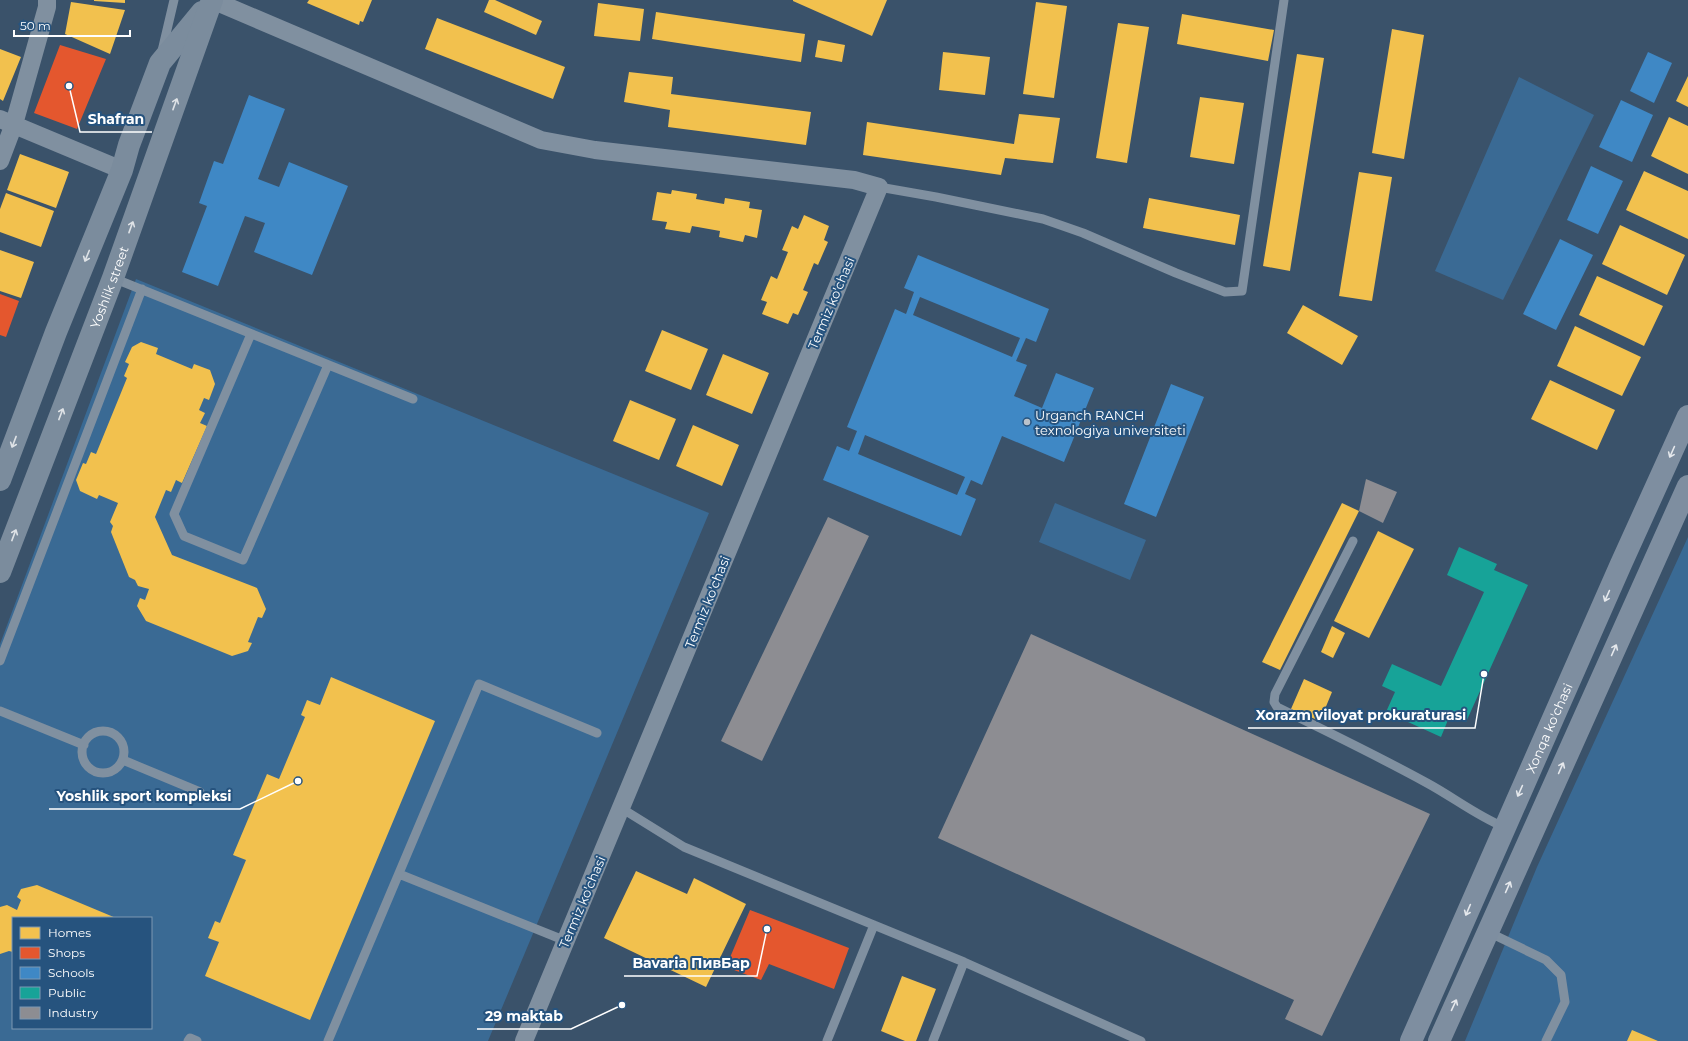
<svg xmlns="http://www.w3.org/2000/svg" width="1688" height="1041" font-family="Montserrat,sans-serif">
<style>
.green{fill:#3a6a94;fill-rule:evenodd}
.homes{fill:#f2c14e}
.shops{fill:#e4572e}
.schools{fill:#3f88c5;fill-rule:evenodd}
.public{fill:#17a398}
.industry{fill:#8d8d92}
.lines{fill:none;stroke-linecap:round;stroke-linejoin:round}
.lane{stroke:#8090a0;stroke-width:9}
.street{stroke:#8090a0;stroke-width:18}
.secondary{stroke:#7b8c9d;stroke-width:22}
.primary{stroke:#7e8ea0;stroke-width:22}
.oneway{stroke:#dee2e6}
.oneway2{stroke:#e5e8ec}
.poi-dot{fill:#bac2cb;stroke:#26537e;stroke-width:1.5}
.labels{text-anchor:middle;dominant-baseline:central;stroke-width:4;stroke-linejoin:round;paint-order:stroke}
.street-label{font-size:13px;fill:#fff;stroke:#26537e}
.poi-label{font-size:13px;fill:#fff;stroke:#26537e;text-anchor:start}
.leader{fill:none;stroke:#fff;stroke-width:1.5}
.callout-dot{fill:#fff;stroke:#26537e;stroke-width:1.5}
.callout-label{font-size:14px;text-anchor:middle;font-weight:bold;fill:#fff;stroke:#26537e;stroke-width:4;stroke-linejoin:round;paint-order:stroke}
</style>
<rect width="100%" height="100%" fill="#3a526a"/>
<path class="green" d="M1519 77 1594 115 1503 300 1435 271Z
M136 279 709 513 488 1041H0V644ZM13 918H151V1028H13Z
M1055 503 1146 540 1130 580 1039 542Z
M1688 537V1041H1465L1537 867Z"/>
<path class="homes" d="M94 0H125V3L94 1Z
M309 0H372L363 22 360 21 359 25 307 3Z
M489 0H495L542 21 536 35 484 12Z
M793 0H887L872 36 793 1Z
M71 2 125 10 110 54 65 34Z
M1036 2 1067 6 1054 98 1023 94Z
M598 3 644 9 640 41 594 36Z
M656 12 805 34 801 62 652 39Z
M1182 14 1274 30 1268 61 1177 44Z
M437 18 565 67 553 99 425 49Z
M1118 23 1149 27 1127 163 1096 158Z
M1392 29 1424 35 1404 159 1372 153Z
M818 40 845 45 842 62 815 57Z
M0 49 21 57 3 101 0 99Z
M943 52 990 57 985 95 939 90Z
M1297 54 1324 58 1290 271 1263 266Z
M629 72 673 77 671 94 811 112 806 145 668 127 670 110 624 102Z
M1688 76V107L1676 101Z
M1200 97 1244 103 1234 164 1190 157Z
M1019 114 1060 118 1053 163 1005 158 1001 175 863 155 867 122 1014 144Z
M1669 117 1688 126V174L1651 156Z
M20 154 69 172 56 208 7 190Z
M1644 171 1688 191V239L1626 210Z
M1359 172 1392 177 1372 301 1339 296Z
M672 190 697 194 696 199 724 204 725 198 750 202 749 208 762 210 757 238 745 235 743 242 719 237 720 231 692 226 690 233 665 229 667 222 652 220 657 192 671 194Z
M6 193 54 211 41 247 0 232V209Z
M1149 198 1240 215 1235 245 1143 228Z
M804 215 829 226 824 240 828 242 818 265 814 263 803 290 808 292 798 315 793 313 788 324 762 314 767 302 761 300 771 276 777 279 788 252 782 250 792 226 798 229Z
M1620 225 1685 255 1667 295 1602 264Z
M0 250 34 262 21 298 0 291Z
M1597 276 1663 306 1644 346 1579 315Z
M1303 305 1358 336 1342 365 1287 333Z
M1575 326 1641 357 1622 396 1557 366Z
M662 330 708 349 691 390 645 371Z
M141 342 158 348 156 354 192 369 194 364 210 370 215 384 209 400 204 398 199 410 205 413 200 423 207 426 182 483 176 480 171 492 166 490 155 517 172 555 257 588 266 609 262 618 258 617 248 642 252 643 248 651 232 656 146 621 137 606 140 598 145 600 149 589 138 586 135 580 129 577 111 532 113 526 110 522 118 503 99 495 97 499 80 491 76 480 83 463 86 464 91 452 96 454 127 378 124 376 129 364 125 362 132 347Z
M723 354 769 373 752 414 706 395Z
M1550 380 1615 410 1597 450 1531 419Z
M630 400 676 419 659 460 613 441Z
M693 425 739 445 722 486 676 466Z
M1342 503 1359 511 1280 670 1262 662Z
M1378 531 1414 549 1369 638 1334 621Z
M1332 626 1345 633 1333 658 1321 652Z
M331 677 435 721 310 1020 205 976 219 942 208 938 215 921 220 923 246 860 233 855 267 774 279 779 305 717 301 715 307 700 320 705Z
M1304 679 1332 692 1320 721 1291 709Z
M636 871 687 894 694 878 746 904 706 987 604 938Z
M37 885 116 918H13V952L9 951 0 954V907L7 905 17 910 21 900 17 897 21 889Z
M902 976 936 989 916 1041H905L881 1031Z
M1632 1030 1658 1041H1627Z"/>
<path class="shops" d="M60 45 106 59 77 129 34 113Z
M0 294 19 301 6 337 0 335Z
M750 910 849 948 834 989 769 964 761 980 726 967Z"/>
<path class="schools" d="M1648 52 1672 63 1654 103 1630 91Z
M249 95 285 109 258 179 279 187 289 162 348 186 312 275 254 252 265 223 245 216 218 286 182 272 207 206 199 203 214 161 223 164Z
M1621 100 1653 115 1632 162 1599 147Z
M1591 166 1623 181 1598 234 1567 220Z
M1560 239 1593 255 1556 330 1523 314Z
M918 255 1049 309 1036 342 1026 338 1016 361 1027 365 1014 396 1042 408 1056 373 1094 388 1064 462 1002 436 982 485 971 480 965 494 976 499 961 536 823 480 837 446 849 451 857 431 847 427 895 309 906 314 914 292 904 288ZM920 297 1020 338 1012 357 913 315ZM865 435 965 477 957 495 858 454Z
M1171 384 1204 397 1156 517 1124 504Z"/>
<path class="public" d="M1459 547 1497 564 1494 570 1528 585 1466 722 1450 715 1441 737 1386 712 1395 692 1382 686 1392 664 1441 686 1484 592 1447 575Z"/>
<path class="industry" d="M1366 479 1397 492 1383 523 1359 511Z
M828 517 869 536 762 761 721 741Z
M1031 634 1430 814 1322 1036 1285 1019 1294 1000 938 838Z"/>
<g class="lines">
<path class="lane" d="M162 51 174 0
M879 187 936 197 1043 219 1083 233 1176 273 1225 292 1242 291 1284 0
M113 278 413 399
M251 334 174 514 184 536 243 560 328 365
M1353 541 1275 694 1274 702 1277 707C1328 732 1378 756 1427 783 1453 797 1477 816 1504 827
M0 661 142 289
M0 711 84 745
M82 752a21 21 0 1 1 42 0a21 21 0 1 1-42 0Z
M123 760 200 792
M621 808 684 847 964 962 1141 1041
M399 874 566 941
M1488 932 1546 960 1561 975 1565 1002 1546 1041
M188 1041 190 1038 197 1041
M328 1041 479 684 597 733
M827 1041 874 925
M933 1041 964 962"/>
<path class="street" d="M212 0 541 140 595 150 854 180 879 187 524 1041
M0 119 122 170
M0 161 14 124 47 7V0"/>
<g class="secondary">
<path d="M0 480 56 332 122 170 129 145 160 63 202 12"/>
<path id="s1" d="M0 572 113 278 212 0"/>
</g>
<g class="primary">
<path id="s2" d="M1411 1041 1621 564 1688 416"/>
<path d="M1439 1041 1688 486"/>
</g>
</g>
<defs><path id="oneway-shaft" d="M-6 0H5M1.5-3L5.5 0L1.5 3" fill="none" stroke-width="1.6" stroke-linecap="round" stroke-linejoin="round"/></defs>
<g class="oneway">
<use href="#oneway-shaft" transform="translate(175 104) rotate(-70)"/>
<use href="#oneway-shaft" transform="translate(131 227) rotate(-70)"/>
<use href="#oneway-shaft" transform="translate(87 256) rotate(112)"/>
<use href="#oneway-shaft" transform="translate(61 414) rotate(-69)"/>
<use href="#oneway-shaft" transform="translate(14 442) rotate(111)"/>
<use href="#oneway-shaft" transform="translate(14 535) rotate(-69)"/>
</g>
<g class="oneway2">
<use href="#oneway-shaft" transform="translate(1672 452) rotate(114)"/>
<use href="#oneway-shaft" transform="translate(1607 596) rotate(114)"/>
<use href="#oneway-shaft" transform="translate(1614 650) rotate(-66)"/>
<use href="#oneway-shaft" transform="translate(1561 768) rotate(-66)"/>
<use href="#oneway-shaft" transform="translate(1520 791) rotate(114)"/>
<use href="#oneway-shaft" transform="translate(1508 887) rotate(-66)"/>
<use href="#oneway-shaft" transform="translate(1468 910) rotate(113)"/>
<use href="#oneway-shaft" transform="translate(1454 1005) rotate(-65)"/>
</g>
<circle class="poi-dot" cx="1027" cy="422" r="4"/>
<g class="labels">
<g class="street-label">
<text stroke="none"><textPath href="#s1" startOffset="305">Yoshlik street</textPath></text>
<text transform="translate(831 303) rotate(-67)">Termiz ko'chasi</text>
<text transform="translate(707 602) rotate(-68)">Termiz ko'chasi</text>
<text stroke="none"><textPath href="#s2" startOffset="342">Xonqa ko'chasi</textPath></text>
<text transform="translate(582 902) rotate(-67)">Termiz ko'chasi</text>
</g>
<g class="poi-label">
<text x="1035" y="415">Urganch RANCH<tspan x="1035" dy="15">texnologiya universiteti</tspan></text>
</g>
</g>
<path class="leader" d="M69 86L80 132H152M1484 674L1475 728H1248M298 781L240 809H49M767 929L757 976H624M622 1005L571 1029H477"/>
<g class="callout-dot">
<circle cx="69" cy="86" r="4"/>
<circle cx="1484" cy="674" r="4"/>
<circle cx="298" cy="781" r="4"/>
<circle cx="767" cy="929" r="4"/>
<circle cx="622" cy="1005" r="4"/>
</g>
<g class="callout-label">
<text x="116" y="124">Shafran</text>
<text x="1361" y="720">Xorazm viloyat prokuraturasi</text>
<text x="144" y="801">Yoshlik sport kompleksi</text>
<text x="691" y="968">Bavaria ПивБар</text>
<text x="524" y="1021">29 maktab</text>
</g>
<rect x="12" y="917" width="140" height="112" fill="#26537e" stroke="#7d98b2"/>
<rect x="20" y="927" width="20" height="12" fill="#f2c14e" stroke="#7d98b2"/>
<text x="48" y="937" font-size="12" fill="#ffffff">Homes</text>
<rect x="20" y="947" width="20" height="12" fill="#e4572e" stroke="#7d98b2"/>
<text x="48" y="957" font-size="12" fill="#ffffff">Shops</text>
<rect x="20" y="967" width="20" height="12" fill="#3f88c5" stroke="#7d98b2"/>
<text x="48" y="977" font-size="12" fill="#ffffff">Schools</text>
<rect x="20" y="987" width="20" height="12" fill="#17a398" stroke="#7d98b2"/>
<text x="48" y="997" font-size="12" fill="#ffffff">Public</text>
<rect x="20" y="1007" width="20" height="12" fill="#8d8d92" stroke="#7d98b2"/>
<text x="48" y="1017" font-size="12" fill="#ffffff">Industry</text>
<path d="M14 30v6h116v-6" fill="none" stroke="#ffffff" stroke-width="2"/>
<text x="20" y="30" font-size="12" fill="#ffffff" stroke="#26537e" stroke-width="3" paint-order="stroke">50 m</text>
</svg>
